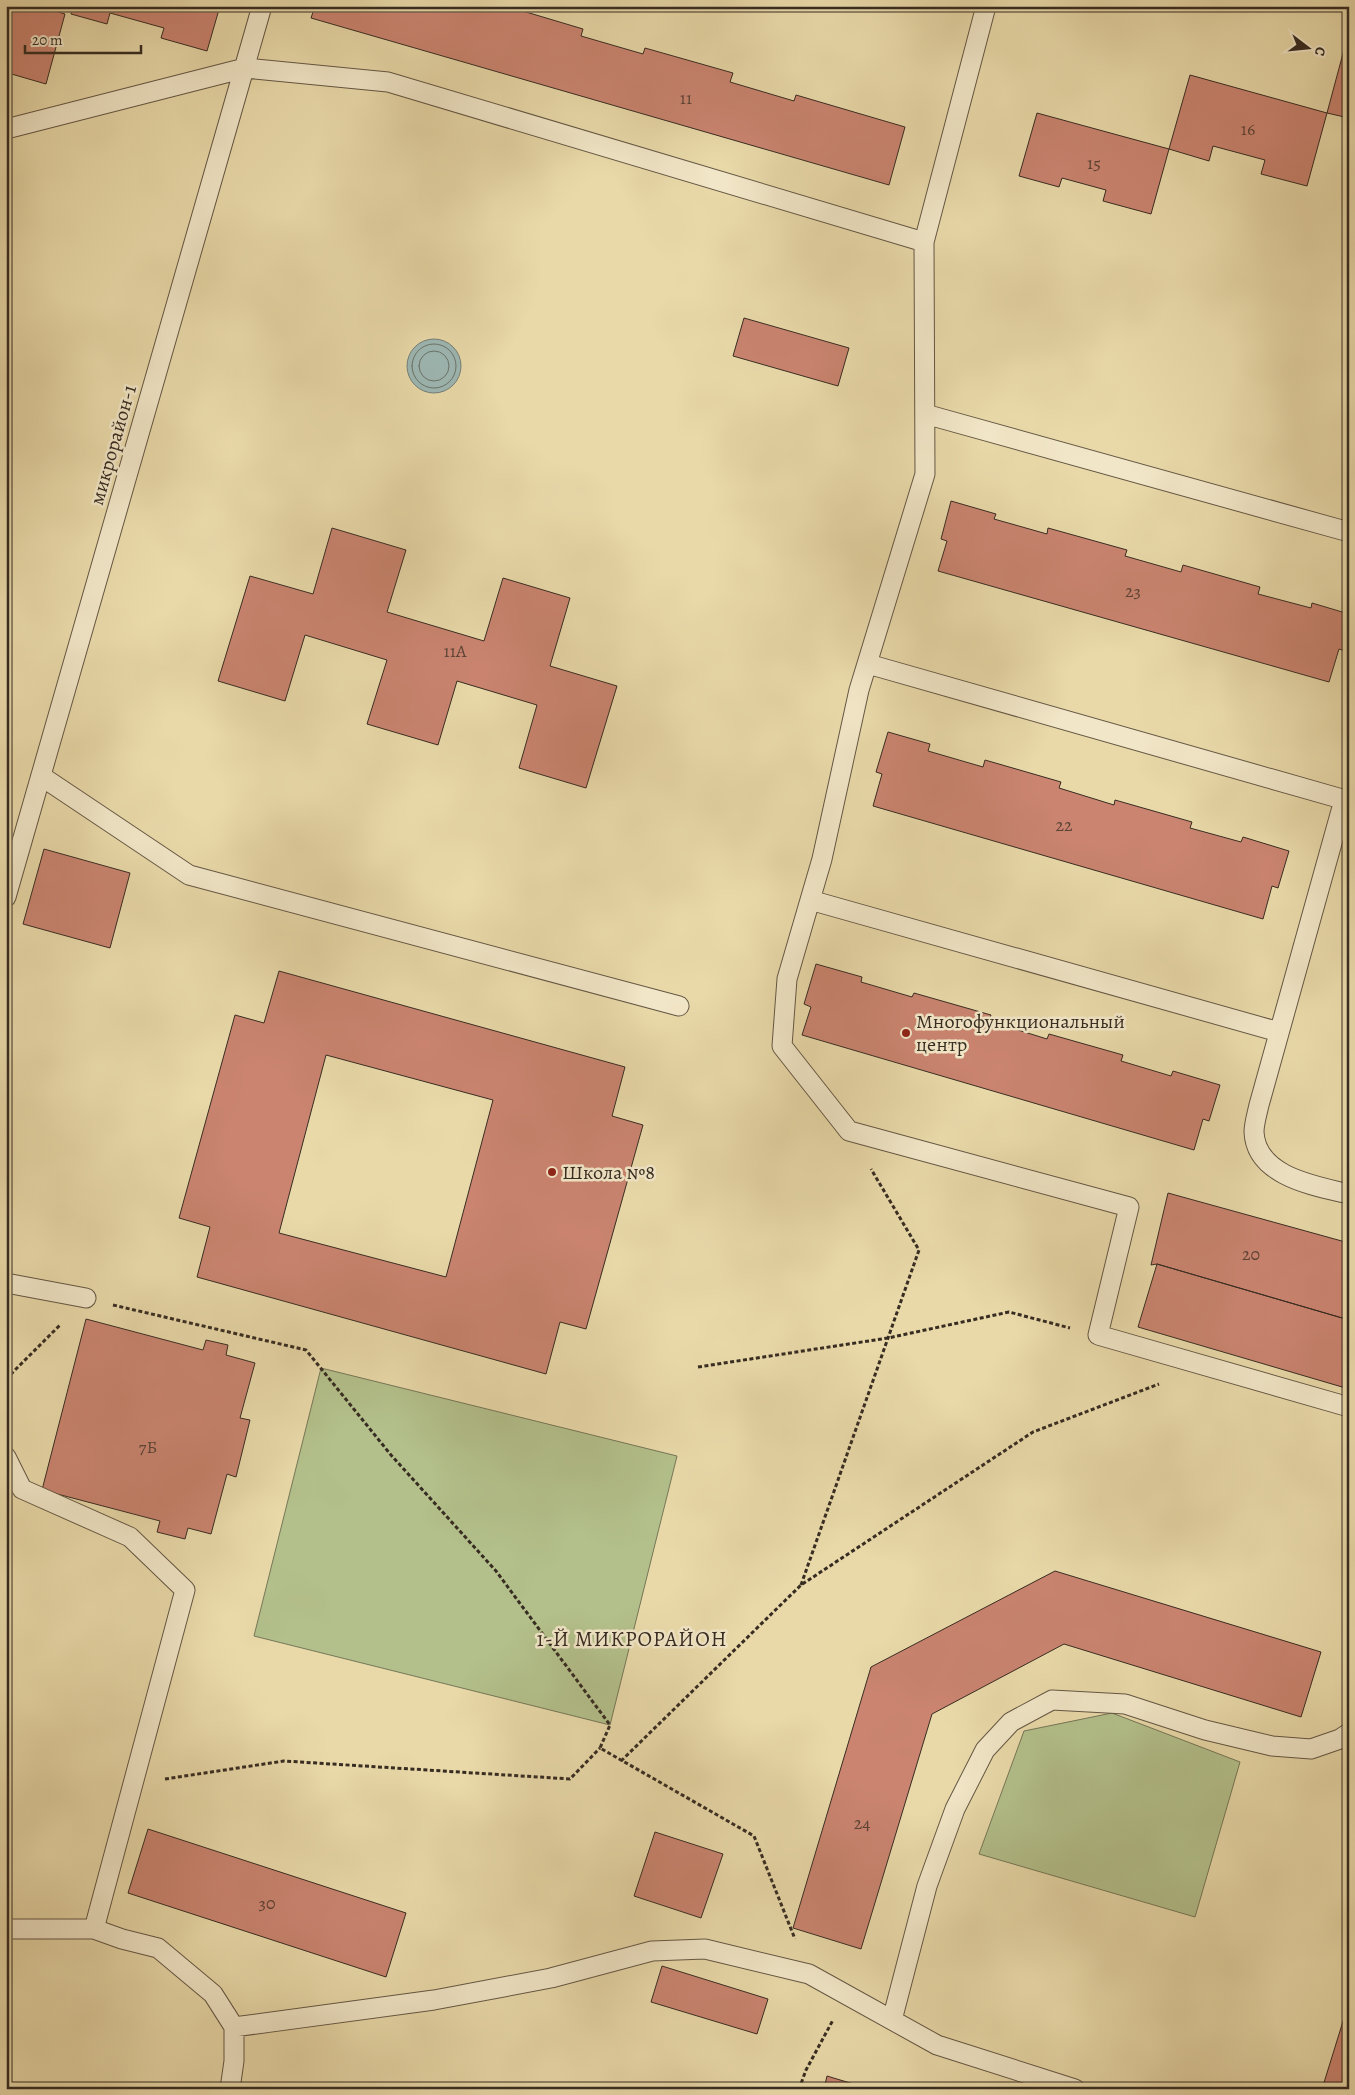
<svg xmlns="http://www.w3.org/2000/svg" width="1355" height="2095" font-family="Alegreya,serif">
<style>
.green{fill:#b3c08b;stroke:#757656}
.water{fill:#9cb7b3;stroke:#747f79}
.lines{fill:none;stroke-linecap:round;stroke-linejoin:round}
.shore{stroke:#6a726a;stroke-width:1}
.building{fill:#ca8470;stroke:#372c22;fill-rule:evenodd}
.service-casing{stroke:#645744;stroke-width:21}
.path{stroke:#372c22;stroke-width:3;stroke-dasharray:4 2.5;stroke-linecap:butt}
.service{stroke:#f1e6c7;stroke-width:19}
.poi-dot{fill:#8f2418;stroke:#f1e6c7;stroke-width:2}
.labels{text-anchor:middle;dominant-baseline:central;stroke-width:5;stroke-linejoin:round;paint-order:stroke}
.number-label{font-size:18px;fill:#5c4236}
.street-label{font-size:20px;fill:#372c22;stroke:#f1e6c7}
.poi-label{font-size:20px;fill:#372c22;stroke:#f1e6c7;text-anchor:start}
.neighbourhood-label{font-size:21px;letter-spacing:1px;fill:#372c22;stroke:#f1e6c7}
</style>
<rect width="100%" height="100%" fill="#e9d9a9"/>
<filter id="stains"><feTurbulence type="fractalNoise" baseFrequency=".004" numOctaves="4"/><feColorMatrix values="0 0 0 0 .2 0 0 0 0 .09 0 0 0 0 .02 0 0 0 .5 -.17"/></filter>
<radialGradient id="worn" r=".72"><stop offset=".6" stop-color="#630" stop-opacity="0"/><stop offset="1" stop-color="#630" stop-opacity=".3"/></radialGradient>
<path class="green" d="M321 1368 677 1456 610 1725 254 1636Z
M1112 1713 1240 1762 1195 1917 979 1854 1024 1731Z"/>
<path class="water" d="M407 366a27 27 0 1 1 54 0a27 27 0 1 1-54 0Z"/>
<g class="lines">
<path class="shore" d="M412 366a22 22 0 1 1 44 0a22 22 0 1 1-44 0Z
M419 366a15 15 0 1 1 30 0a15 15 0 1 1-30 0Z"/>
</g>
<path class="building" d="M6 6H39L65 14 46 84 8 73 11 63 6 62Z
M73 6H220L207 51 161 38 164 28 110 13 107 24 71 14Z
M315 6H483L502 12 503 6H506L583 29 581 36 643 54 645 48 733 73 730 82 794 101 796 95 905 127 889 185 311 18Z
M1345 46 1349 47V118L1327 113Z
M1190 75 1327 113 1307 186 1261 174 1265 160 1213 146 1209 161 1169 149Z
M1037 113 1169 149 1151 214 1103 201 1106 190 1062 178 1059 187 1019 176Z
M744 318 849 348 838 386 733 356Z
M951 501 996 514 994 519 1047 534 1048 528 1127 550 1125 556 1181 572 1183 565 1260 587 1258 594 1311 608 1312 603 1349 614V637L1345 651 1339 649 1329 682 938 571 947 541 941 539Z
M332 528 406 550 387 612 484 641 503 578 570 598 550 666 617 686 586 788 519 768 537 705 457 681 438 745 367 724 387 660 305 635 285 701 218 681 250 576 313 594Z
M888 732 930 744 928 751 983 767 985 760 1061 782 1059 788 1114 805 1115 800 1192 822 1190 828 1241 842 1243 837 1289 851 1278 888 1272 886 1263 919 873 806 882 774 876 772Z
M44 849 130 873 110 948 23 924Z
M816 964 862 977 861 982 912 997 914 993 991 1015 989 1021 1047 1039 1049 1034 1123 1055 1121 1061 1171 1076 1173 1071 1220 1085 1209 1121 1203 1119 1194 1150 802 1035 811 1007 804 1004Z
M279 971 625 1067 612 1116 643 1125 586 1329 560 1322 546 1374 197 1277 210 1227 179 1218 235 1015 264 1023ZM326 1055 493 1100 446 1277 279 1233Z
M1168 1193 1349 1243V1320L1157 1264 1151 1265Z
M1157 1264 1349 1320V1389L1138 1327Z
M86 1319 203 1350 206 1340 228 1345 226 1355 255 1363 240 1418 250 1420 236 1477 227 1474 211 1534 188 1528 185 1539 157 1532 160 1521 42 1490Z
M1055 1571 1321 1652 1301 1717 1064 1644 932 1714 861 1949 793 1928 871 1667Z
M148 1829 406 1913 386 1977 128 1893Z
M655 1832 723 1854 701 1918 634 1896Z
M662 1966 768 1999 757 2034 651 2002Z
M1349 2002V2089H1322Z
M827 2076 870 2089H824Z"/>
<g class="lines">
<defs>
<path id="service" d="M986 6 924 242 925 474 859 690 822 859 787 979 782 1046 849 1131 1129 1207 1098 1335 1349 1407
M6 129 245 68 388 82 924 242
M925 414 1349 532
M868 664 1349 801
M41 776 189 875 679 1006
M1344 800 1259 1105C1257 1114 1254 1124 1254 1132 1256 1177 1316 1186 1349 1194
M6 897 262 6
M810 900 1279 1032
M6 1283 86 1298
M6 1457 22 1489 130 1537 185 1590 94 1929
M6 1929H94L122 1939 158 1948 213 1994 234 2027V2061L230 2089
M892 2020 927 1886 955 1809 985 1750 1011 1722 1052 1700 1125 1704 1205 1730 1272 1746 1311 1749 1340 1739 1349 1733
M234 2027 434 2000 551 1978 652 1951 705 1949 809 1974 937 2045 1075 2089"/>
</defs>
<use href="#service" class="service-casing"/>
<path class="path" d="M113 1305 306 1350 391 1455 496 1571 610 1725 600 1748 754 1836 795 1939
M698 1367 888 1338 1009 1312 1070 1328
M6 1379 61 1324
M801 1585 919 1250 871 1169
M621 1761 801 1585 1033 1432 1159 1384
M165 1779 284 1761 570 1779 600 1748
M799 2089 806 2070 833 2020"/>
<use href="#service" class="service"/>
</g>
<g class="poi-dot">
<circle cx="906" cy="1033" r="5"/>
<circle cx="552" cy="1172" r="5"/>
</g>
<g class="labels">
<g class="number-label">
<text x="686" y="98">11</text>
<text x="1248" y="129">16</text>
<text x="1094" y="163">15</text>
<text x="1133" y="591">23</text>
<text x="455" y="651">11А</text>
<text x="1064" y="825">22</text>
<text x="1251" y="1254">20</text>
<text x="148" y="1447">7Б</text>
<text x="862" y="1823">24</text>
<text x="267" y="1903">30</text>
</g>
<g class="street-label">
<text transform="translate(113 445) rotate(-74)">микрорайон-1</text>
</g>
<g class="poi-label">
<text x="916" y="1021">Многофункциональный<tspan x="916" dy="23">центр</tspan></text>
<text x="562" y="1172">Школа №8</text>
</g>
<g class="neighbourhood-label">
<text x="632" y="1639">1-Й МИКРОРАЙОН</text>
</g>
</g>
<rect width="1355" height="2095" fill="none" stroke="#e9d9a9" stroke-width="25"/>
<rect x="8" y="8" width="1340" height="2080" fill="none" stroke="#372c22" stroke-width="2.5"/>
<rect x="12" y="12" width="1330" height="2070" fill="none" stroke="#372c22"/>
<g transform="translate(1308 48) rotate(106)" stroke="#f1e6c7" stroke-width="4" paint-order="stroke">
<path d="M0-4L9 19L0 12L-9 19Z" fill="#372c22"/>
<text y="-8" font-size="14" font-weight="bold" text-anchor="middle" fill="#372c22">С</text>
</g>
<path d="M25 45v8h116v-8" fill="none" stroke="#372c22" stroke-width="2.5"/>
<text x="32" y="45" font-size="15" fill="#372c22" stroke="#f1e6c7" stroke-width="4" paint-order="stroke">20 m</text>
<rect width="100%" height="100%" filter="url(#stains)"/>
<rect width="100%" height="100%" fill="url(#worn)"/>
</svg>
